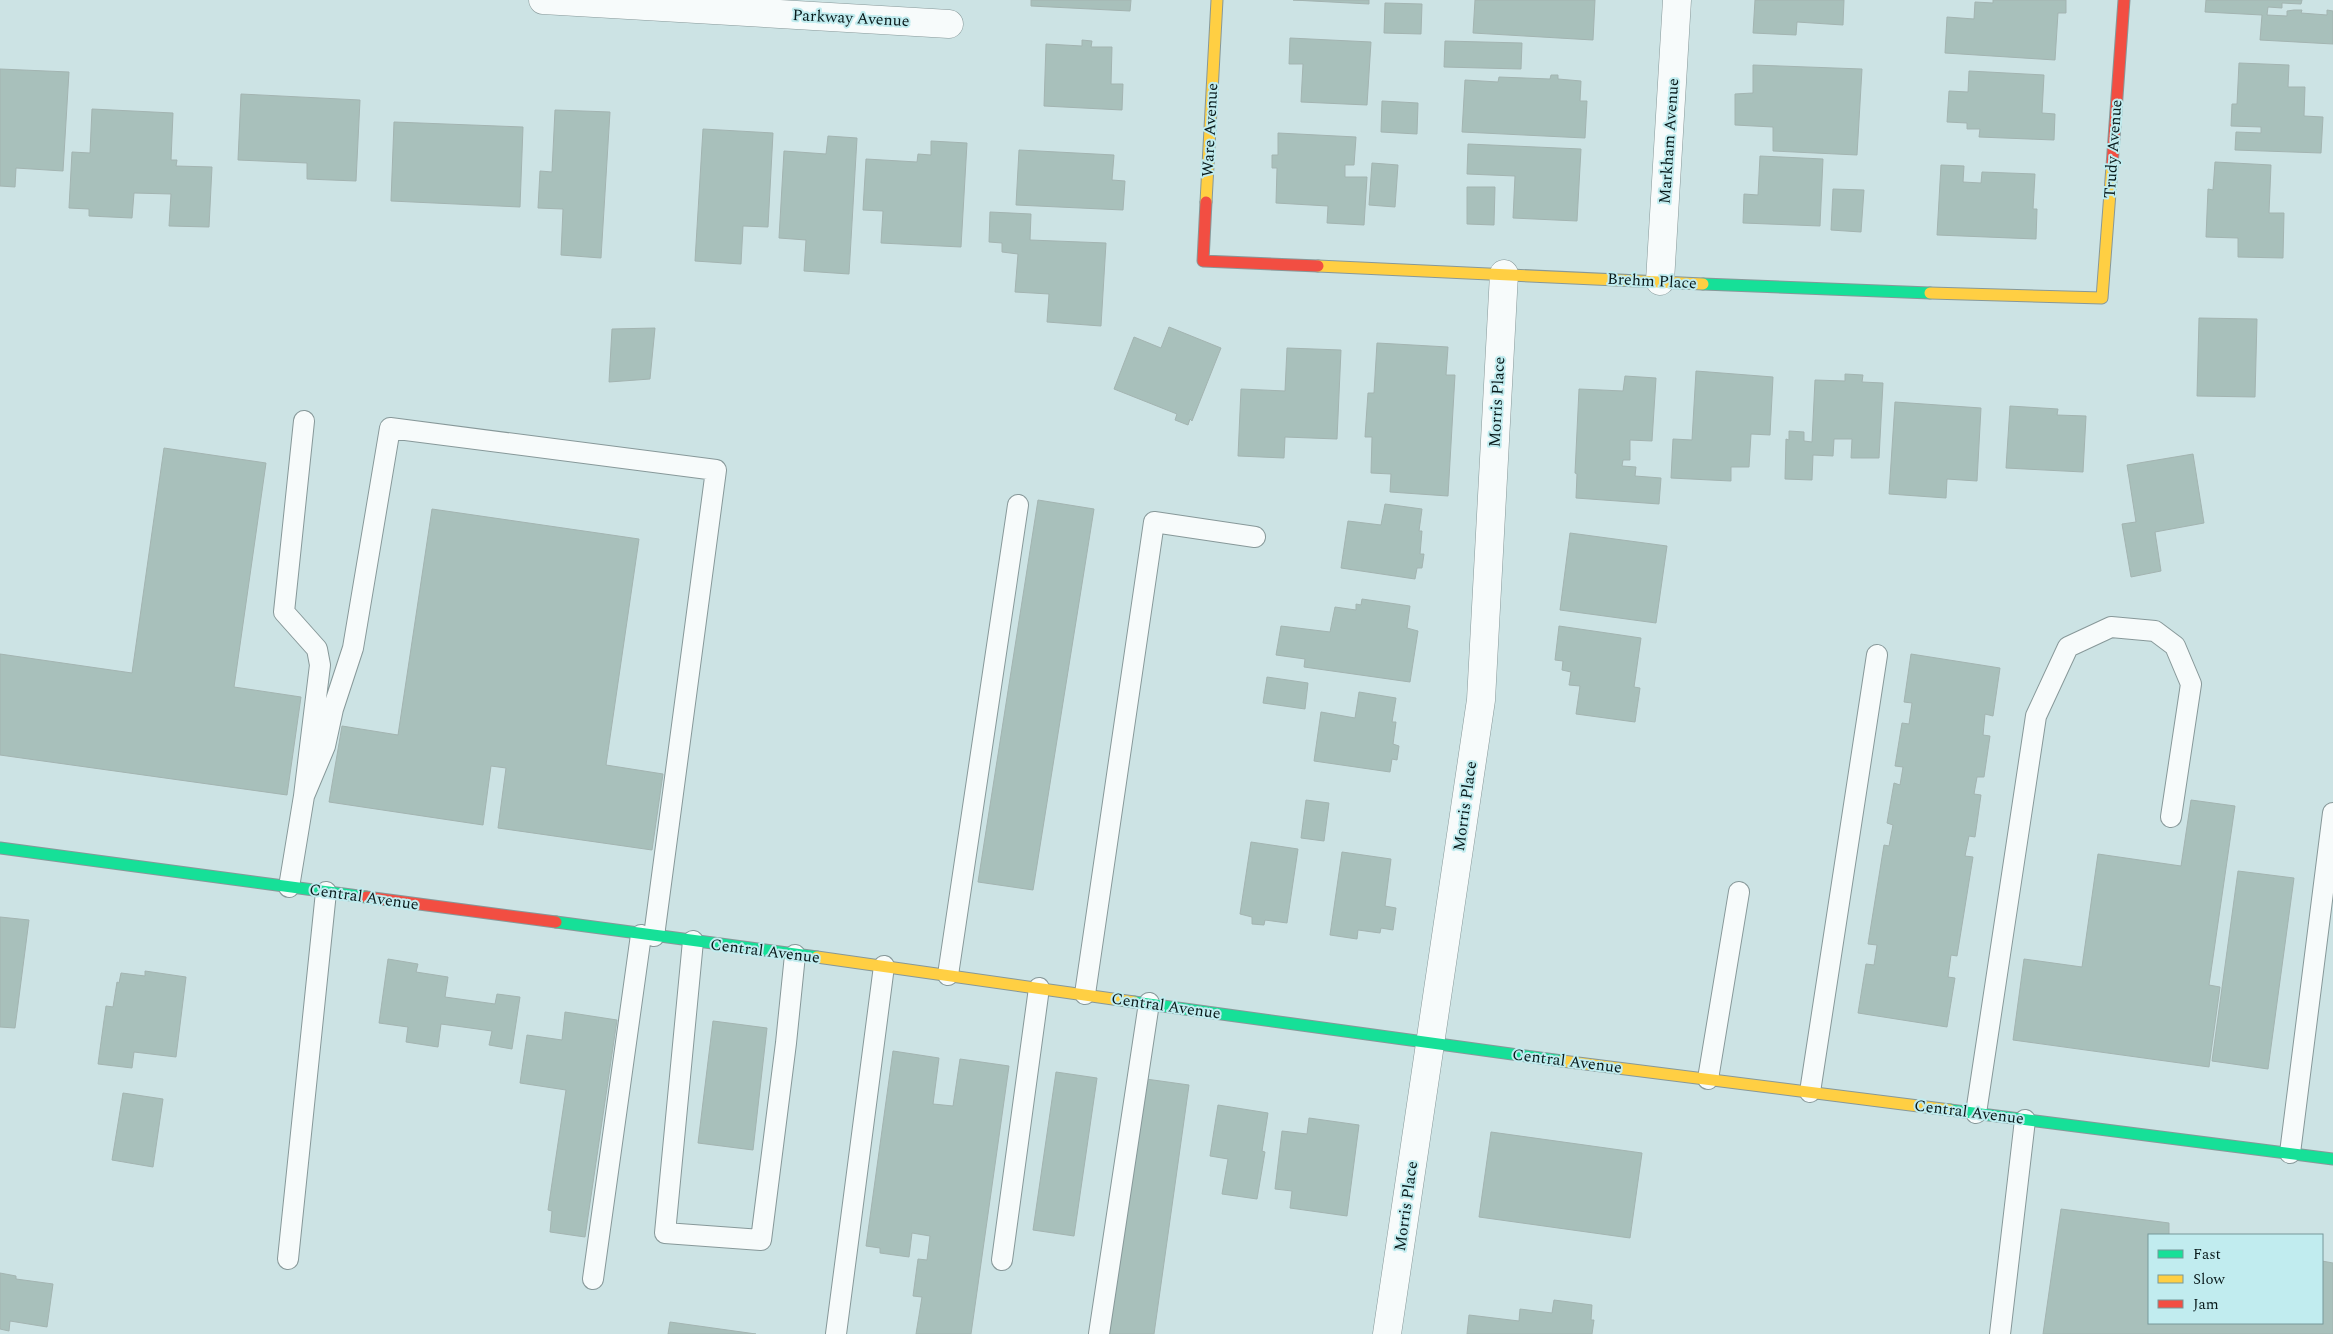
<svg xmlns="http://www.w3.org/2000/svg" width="2333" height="1334" font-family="Spectral,serif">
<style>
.building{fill:#a8c0bb;stroke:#a3b4b1}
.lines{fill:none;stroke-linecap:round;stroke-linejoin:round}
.lane-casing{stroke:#879899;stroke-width:22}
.street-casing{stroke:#879899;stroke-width:29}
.fast-casing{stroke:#879899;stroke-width:13}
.slow-casing{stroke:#879899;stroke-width:13}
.jam-casing{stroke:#879899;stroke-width:13}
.lane{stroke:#f7fbfb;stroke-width:20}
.street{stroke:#f7fbfb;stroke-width:28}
.fast{stroke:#16e098;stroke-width:11}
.slow{stroke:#ffcf43;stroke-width:11}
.jam{stroke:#f24e42;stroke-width:11}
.labels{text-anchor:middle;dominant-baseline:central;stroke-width:4;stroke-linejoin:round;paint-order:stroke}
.street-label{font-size:16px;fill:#08191a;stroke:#c1ecef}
</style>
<rect width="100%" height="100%" fill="#cce3e4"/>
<path class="building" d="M1031 0H1131L1130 11 1031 6Z
M1293 0H1369V4Z
M1475 0H1595L1593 40 1473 33Z
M1755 0H1844L1843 25 1797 22 1796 35 1753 33Z
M1993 0H2066V13H2058L2055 60 1945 53 1947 17 1974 19 1975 2 1993 3Z
M2206 0H2302L2301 4 2282 3V8L2268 7 2267 15 2287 16V11L2294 10H2302L2301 13 2327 15V10L2333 11V44L2260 40 2262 15 2205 12Z
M1385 3 1422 4 1421 34 1384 33Z
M1290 38 1371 42 1367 105 1301 102 1303 64H1289Z
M1082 40 1092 41 1091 47H1112L1111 84H1123L1122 110 1044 106 1046 44 1082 46Z
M1445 41 1522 43 1521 69 1444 67Z
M2239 63 2289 65 2288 87H2305L2304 116 2323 117 2321 153 2235 150 2236 132 2261 133V127L2231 126 2232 104H2237Z
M1753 65 1862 69 1857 155 1773 151V127L1735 125V94L1753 93Z
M0 69 69 72 63 171 16 168 15 187 0 186Z
M1969 71 2044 75 2042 113 2055 114 2054 140 1979 137 1980 129H1967V123L1947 122 1949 91 1968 92Z
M1551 75H1558V79L1581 81 1580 101H1587L1585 138 1462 132 1465 80 1498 82 1499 77 1550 79Z
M241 94 360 100 356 181 307 179V163L238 160Z
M1382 101 1418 103 1417 134 1381 132Z
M92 109 173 113 171 160H177L176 166 212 167 209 227 169 226 171 194 134 193 132 218 89 216V209L69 208 72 152 90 153Z
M555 110 610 112 601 258 561 255 563 209 538 208 540 171 552 172Z
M394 122 523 127 520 207 391 201Z
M703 129 773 133 768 227 743 226 741 264 695 261Z
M1278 133 1356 137 1354 165H1345V177H1367L1364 225 1327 223 1328 206 1276 203 1277 168H1272V155H1278Z
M828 136 857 138 849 274 804 271 806 240 779 238 784 151 826 154Z
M931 141 967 143 961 247 881 243 883 211 863 210 866 159 917 162 918 154 931 155Z
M1468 144 1581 149 1577 221 1513 218 1515 176 1467 174Z
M1019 150 1114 155 1112 180 1125 181 1123 210 1016 205Z
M1760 156 1823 159 1820 226 1743 223 1744 194 1758 195Z
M2215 162 2271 165 2269 213H2284L2283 258 2238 257V238L2206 237 2208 189 2213 190Z
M1372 163 1398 165 1395 207 1369 205Z
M1941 165 1964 166 1963 182 1981 183 1982 172 2035 174 2033 209H2037L2036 239 1937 235Z
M1467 187H1495L1494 225 1467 224Z
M1833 189 1864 190 1861 232 1831 230Z
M990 212 1031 214 1030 240 1106 243 1101 326 1047 322 1049 294 1015 292 1018 254 1002 252V243L989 242Z
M2199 318 2257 319 2255 397 2197 396Z
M1169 327 1221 348 1192 421 1190 419 1188 425 1175 420 1177 414 1114 389 1134 337 1161 348Z
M655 328 650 379 609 382 612 329Z
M1377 343 1448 347 1446 375H1455L1448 496 1390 492 1391 474 1371 473 1372 437H1365L1368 393H1374Z
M1287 348 1341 350 1337 439 1285 437 1284 458 1238 456 1241 389 1285 391Z
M1696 371 1773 377 1770 435 1751 434 1749 467H1731V481L1671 478 1673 439 1692 440Z
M1845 374 1863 375 1862 382 1883 383 1879 458H1851L1852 439H1834L1833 456 1813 455 1812 480 1785 479 1786 439 1789 440V431L1804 432V441L1812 442 1815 380 1845 381Z
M1625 376 1656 378 1652 441 1630 440V460H1623L1622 466 1636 467 1635 476 1661 478 1659 504 1576 498 1577 474 1575 473 1579 389 1623 391Z
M1895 402 1981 408 1977 481 1947 479 1946 498 1889 494Z
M2010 406 2058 409 2057 415 2086 416 2083 472 2006 468Z
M164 448 266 463 234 687 301 697 287 795 0 755V654L132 673Z
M2193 454 2204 523 2155 532 2161 571 2131 577 2122 524 2136 522 2127 465Z
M1038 500 1094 509 1033 890 978 882Z
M1385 504 1422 509 1419 531H1422L1420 554H1424L1422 568H1417L1415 579 1341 568 1348 521 1381 525Z
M432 509 639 539 606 765 663 774 652 850 498 828 506 768 491 766 483 825 329 802 342 726 398 735Z
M1570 533 1667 546 1656 623 1560 610Z
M1362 599 1410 606 1407 628 1418 631 1410 682 1304 667 1305 659 1276 655 1281 626 1330 632 1335 607 1356 610V604L1361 605Z
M1559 626 1641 638 1634 687 1640 688 1635 722 1576 714 1580 686 1569 685 1571 672 1562 670 1563 661 1555 660Z
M1911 654 2000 668 1993 716 1985 714 1983 735 1990 736 1984 777H1977L1974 794 1981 795 1975 837 1969 836 1965 856 1973 857 1957 956 1951 955 1948 977 1955 978 1947 1027 1858 1013 1866 964 1874 965 1877 945 1868 944 1884 845 1889 846 1893 825 1887 823 1894 783 1900 785 1903 767 1895 766 1902 723 1909 724 1912 703 1904 702Z
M1267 677 1308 683 1305 709 1263 703Z
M1359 692 1396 698 1392 722H1396L1393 744 1399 746 1397 760 1392 759 1390 772 1314 761 1321 712 1355 718Z
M1306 800 1329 803 1324 841 1301 838Z
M2191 800 2235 806 2209 985 2220 987 2209 1067 2013 1040 2024 959 2082 967 2098 854 2181 866Z
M1251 842 1298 849 1287 923 1265 920 1264 925 1252 924V917L1240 914Z
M1342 852 1391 859 1385 906 1396 908 1393 930 1381 928 1380 933 1358 930 1357 939 1330 935Z
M2238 871 2294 878 2268 1069 2212 1061Z
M0 917 29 920 15 1028 0 1027Z
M388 959 418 964 416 972 448 977 445 997 495 1004 497 994 520 997 512 1049 489 1045 492 1031 441 1024 438 1047 406 1042 408 1027 379 1023Z
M145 971 186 977 176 1057 134 1052 132 1068 98 1064 106 1006 113 1007 117 982 119 983 121 973 145 976Z
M565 1012 617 1020 585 1237 550 1232 552 1211 548 1210 566 1090 520 1083 527 1035 562 1040Z
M713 1021 767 1028 753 1150 698 1143Z
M893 1051 939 1058 933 1104 953 1106 960 1059 1009 1066 971 1334H916L922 1297 913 1296 918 1259 927 1260 930 1236 912 1233 909 1257 880 1253V1248L866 1246Z
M1056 1072 1097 1078 1074 1236 1033 1230Z
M1146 1079 1189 1085 1154 1334H1109Z
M123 1093 163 1099 153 1167 112 1160Z
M1218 1105 1268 1113 1262 1151 1265 1152 1257 1199 1222 1194 1228 1159 1210 1156Z
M1309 1118 1359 1125 1347 1216 1290 1208 1292 1191 1275 1189 1282 1131 1307 1134Z
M1491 1132 1642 1153 1630 1238 1479 1217Z
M2061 1209 2169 1223V1235H2149V1323H2322V1261L2333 1263V1334H2043Z
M0 1273 16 1276V1279L53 1284 47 1327 10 1321 9 1331 0 1329Z
M1554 1300 1592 1305 1591 1320H1594L1592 1334H1467L1469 1315 1519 1321 1520 1309 1552 1313Z
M670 1322 756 1334H668Z"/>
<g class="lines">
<defs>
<path id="lane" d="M304 796 325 746 333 709 353 648 390 428 716 470 654 936
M289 887 304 796 320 665 317 649 284 612 304 421
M693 941 665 1233 761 1240 786 1043 795 955
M948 975 1018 505
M1085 994 1154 522 1255 537
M1708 1079 1739 892
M1810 1092 1877 655
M1976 1113 2036 716 2068 647 2111 627 2155 631 2175 646 2191 684 2171 817
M2290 1153 2333 813
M288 1259 326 892
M1002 1260 1039 988
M593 1279 641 935
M836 1334 884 966
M1099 1334 1149 1003
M2000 1334 2025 1120"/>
<path id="street" d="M543 0 949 24
M1660 281 1677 0
M1387 1334 1481 700 1504 274"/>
<path id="fast" d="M1703 284 1930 293
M0 848 366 897
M556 922 817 957
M1134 1002 1562 1061
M1950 1110 2333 1159"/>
<path id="slow" d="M1206 202 1217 0
M1318 266 1703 284
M1930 293 2102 298 2112 166
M817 957 1134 1002
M1562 1061 1950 1110"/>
<path id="jam" d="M2112 166 2124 0
M1206 202 1203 261 1318 266
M366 897 556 922"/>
</defs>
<use href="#lane" class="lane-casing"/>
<use href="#street" class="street-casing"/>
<use href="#fast" class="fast-casing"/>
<use href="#slow" class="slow-casing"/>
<use href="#jam" class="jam-casing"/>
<use href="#lane" class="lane"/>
<use href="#street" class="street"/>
<use href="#fast" class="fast"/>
<use href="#slow" class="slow"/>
<use href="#jam" class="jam"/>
</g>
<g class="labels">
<g class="street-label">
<text transform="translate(851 18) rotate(3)">Parkway Avenue</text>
<text transform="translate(1210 130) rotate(-87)">Ware Avenue</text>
<text transform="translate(1669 141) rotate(-86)">Markham Avenue</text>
<text transform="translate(2113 149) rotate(-86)">Trudy Avenue</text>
<text transform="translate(1652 281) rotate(3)">Brehm Place</text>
<text transform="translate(1497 402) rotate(-87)">Morris Place</text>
<text transform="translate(1465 806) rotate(-82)">Morris Place</text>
<text transform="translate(364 897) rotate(8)">Central Avenue</text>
<text transform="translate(765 951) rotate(7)">Central Avenue</text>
<text transform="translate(1166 1006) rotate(8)">Central Avenue</text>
<text transform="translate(1567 1061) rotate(7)">Central Avenue</text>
<text transform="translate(1969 1112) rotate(7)">Central Avenue</text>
<text transform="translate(1406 1206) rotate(-82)">Morris Place</text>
</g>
</g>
<rect x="2148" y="1234" width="175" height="90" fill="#c1ecef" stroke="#77989a"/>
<rect x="2158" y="1250" width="25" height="8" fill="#16e098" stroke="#77989a"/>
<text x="2193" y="1259" font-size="15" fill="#08191a">Fast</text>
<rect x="2158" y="1275" width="25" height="8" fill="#ffcf43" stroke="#77989a"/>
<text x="2193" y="1284" font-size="15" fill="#08191a">Slow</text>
<rect x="2158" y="1300" width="25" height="8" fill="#f24e42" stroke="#77989a"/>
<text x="2193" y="1309" font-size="15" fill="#08191a">Jam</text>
</svg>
